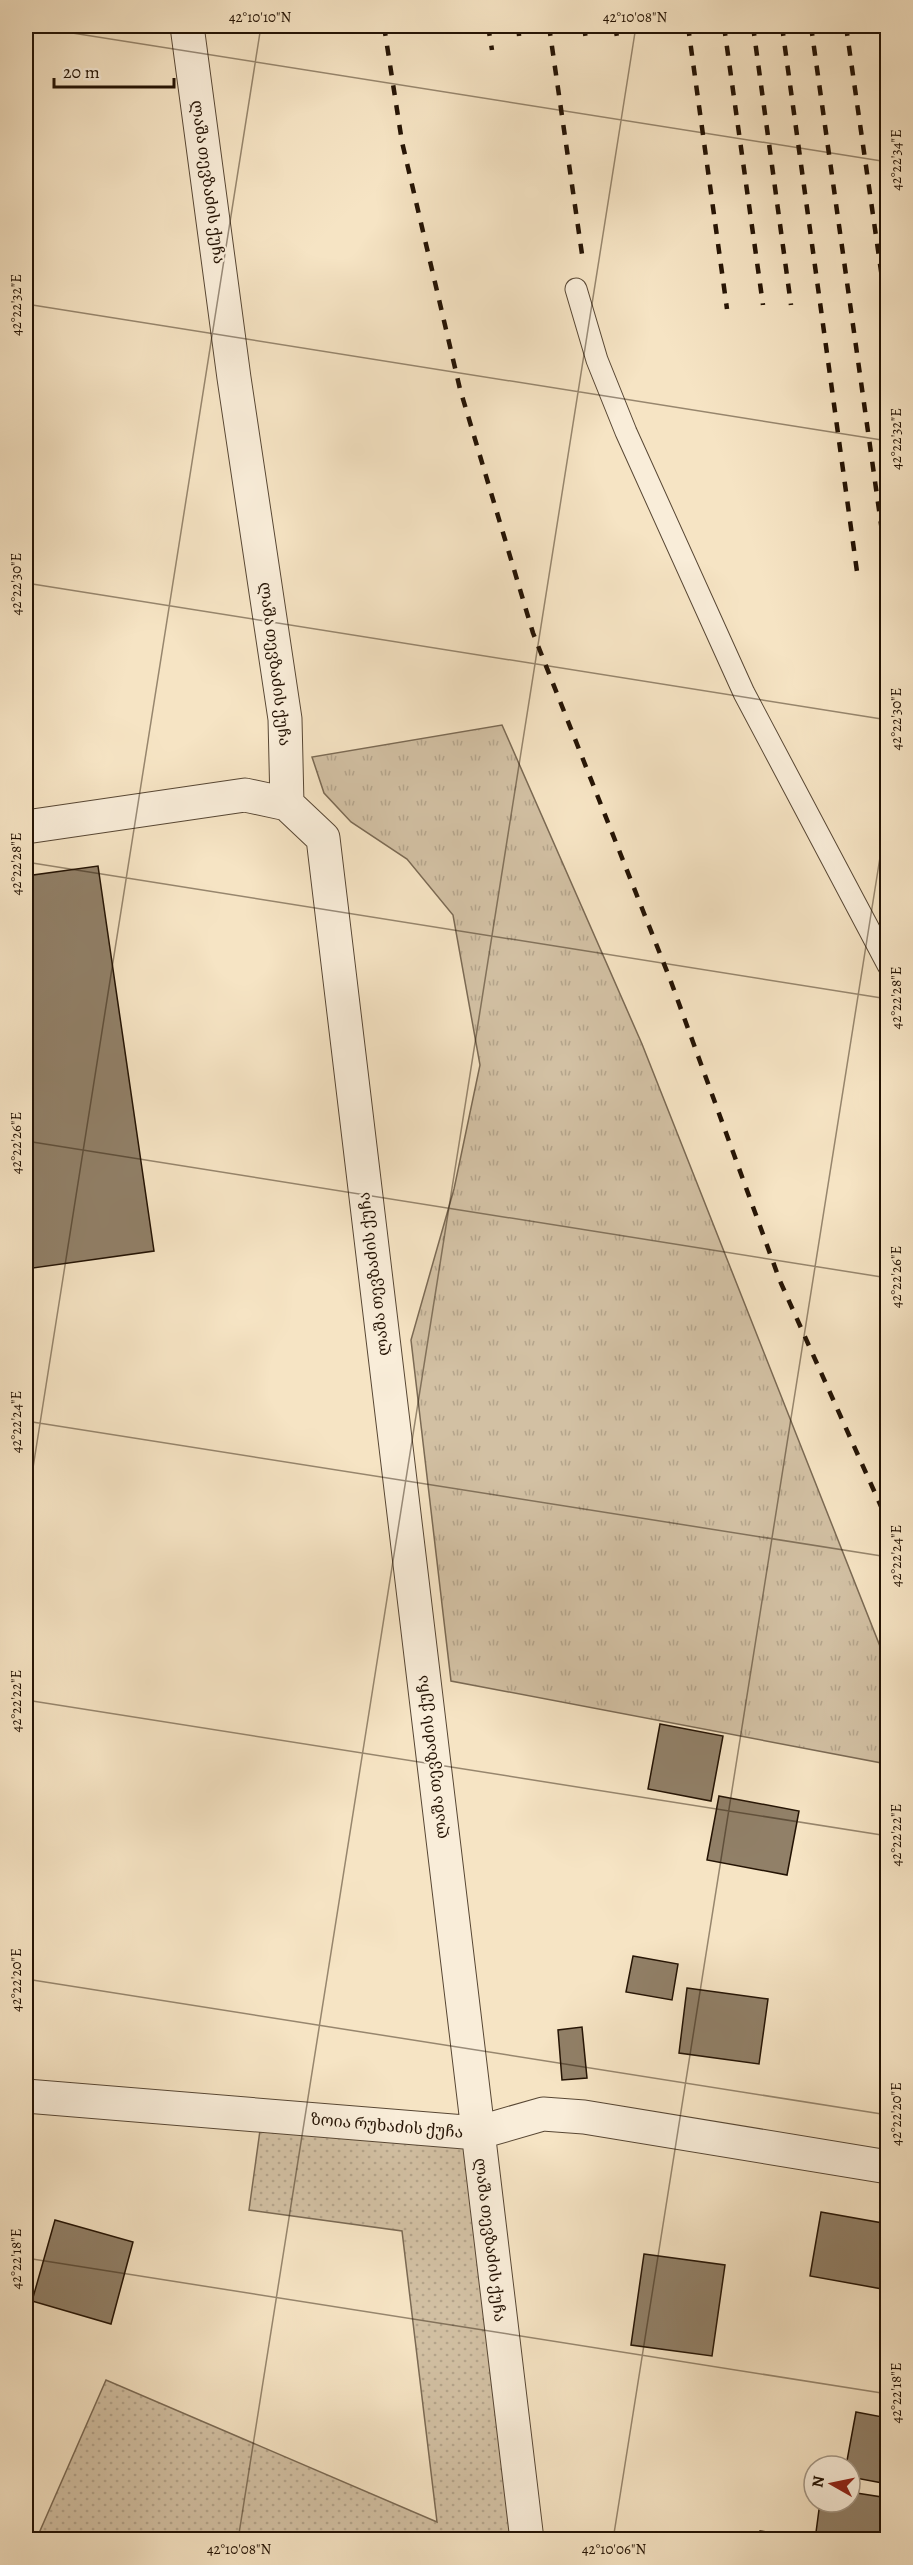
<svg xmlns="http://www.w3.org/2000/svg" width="913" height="2565" font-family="Alegreya,'Noto Serif Georgian',serif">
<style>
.grass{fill:url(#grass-tufts);stroke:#7b6a54;stroke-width:1.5}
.garden{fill:url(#garden-dots);stroke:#7b6a54;stroke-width:1.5}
.building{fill:#918068;stroke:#241304;stroke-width:1.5}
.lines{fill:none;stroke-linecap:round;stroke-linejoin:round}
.service-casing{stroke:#584734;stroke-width:23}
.minor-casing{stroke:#584734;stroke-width:35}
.service{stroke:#f9edd9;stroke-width:21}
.minor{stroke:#f9edd9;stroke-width:33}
.rail{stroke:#241304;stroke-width:4.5;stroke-dasharray:10 10;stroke-linecap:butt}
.ticks{fill:none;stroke:#241304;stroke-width:1.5;stroke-opacity:0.45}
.labels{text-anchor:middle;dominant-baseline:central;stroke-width:4.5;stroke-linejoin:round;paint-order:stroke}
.street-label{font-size:16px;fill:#241304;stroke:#f9edd9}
.neatline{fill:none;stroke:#241304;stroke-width:2}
.ticks-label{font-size:15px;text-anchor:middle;fill:#241304}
</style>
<defs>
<pattern id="grass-tufts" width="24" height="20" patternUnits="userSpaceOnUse" patternTransform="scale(1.5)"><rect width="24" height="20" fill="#d2c0a3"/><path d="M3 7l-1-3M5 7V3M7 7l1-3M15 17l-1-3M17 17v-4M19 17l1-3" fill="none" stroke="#b4a48b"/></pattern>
<pattern id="garden-dots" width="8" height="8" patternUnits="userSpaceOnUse" patternTransform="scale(1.5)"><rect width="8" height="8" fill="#d2c0a3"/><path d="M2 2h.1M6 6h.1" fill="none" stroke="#b4a48b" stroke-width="1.8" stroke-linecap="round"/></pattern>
</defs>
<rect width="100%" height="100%" fill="#f6e4c4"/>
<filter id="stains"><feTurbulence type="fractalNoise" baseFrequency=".00333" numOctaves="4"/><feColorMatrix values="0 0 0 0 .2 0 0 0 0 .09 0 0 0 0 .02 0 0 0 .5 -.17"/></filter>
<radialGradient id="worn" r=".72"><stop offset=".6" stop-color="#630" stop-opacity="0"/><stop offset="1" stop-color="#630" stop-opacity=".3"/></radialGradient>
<path class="grass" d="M502 725 642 1044 887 1664V1764L451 1681 411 1340 454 1189 480 1065 453 915 407 859 351 822 324 793 312 757Z"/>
<path class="garden" d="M262 2116 477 2133 527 2539 36 2540 106 2380 437 2522 402 2231 249 2210Z"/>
<path class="building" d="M98 866 154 1251 26 1269V876Z
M660 1724 723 1736 711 1801 648 1789Z
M719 1796 799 1811 787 1875 707 1860Z
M633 1956 678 1964 672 2000 626 1992Z
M687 1988 768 1999 759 2064 679 2053Z
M582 2027 587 2078 562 2080 558 2030Z
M821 2212 888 2224V2290L810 2276Z
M55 2220 133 2242 111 2324 32 2301Z
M644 2254 725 2265 712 2356 631 2345Z
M856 2412 888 2418V2484L850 2477V2466H846Z
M850 2492 888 2498V2540H815L820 2502H850Z
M760 2531 815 2539 759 2540Z"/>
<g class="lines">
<defs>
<path id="service" d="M576 289 597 360 626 432 744 693 888 965"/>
<path id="minor" d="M187 26 234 378 285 719 287 804 323 838 527 2540
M26 827 245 795 287 804
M26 2096 477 2133 543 2114 584 2117 888 2167"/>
</defs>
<use href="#service" class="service-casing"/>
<use href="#minor" class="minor-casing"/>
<use href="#service" class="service"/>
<use href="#minor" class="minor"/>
<path class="rail" d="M384 26 402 142 460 389 533 633 670 979 780 1281 888 1522
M488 26 492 50
M518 26 520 44
M549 26 583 261
M584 26 586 40
M615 26 617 37
M647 26 648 33
M688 26 727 309
M724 26 763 305
M753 26 791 305
M782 26 858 579
M811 26 888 574
M846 26 888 320
M881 26 888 76"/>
</g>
<path class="ticks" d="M28 26 888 162M26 304 888 441M26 583 888 720M26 862 888 999M26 1141 888 1278M26 1421 888 1557M26 1512 261 26M26 1700 888 1836M26 1979 888 2115M26 2258 888 2394M26 2537 41 2540M238 2540 636 26M613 2540 888 807"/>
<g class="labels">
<g class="street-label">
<text transform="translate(208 182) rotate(82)">ლაშა თევზაძის ქუჩა</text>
<text transform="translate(275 664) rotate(83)">ლაშა თევზაძის ქუჩა</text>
<text transform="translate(374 1274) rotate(-97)">ლაშა თევზაძის ქუჩა</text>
<text transform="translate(432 1757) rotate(-97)">ლაშა თევზაძის ქუჩა</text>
<text transform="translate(387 2126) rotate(5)">ზოია რუხაძის ქუჩა</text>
<text transform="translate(490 2240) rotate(83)">ლაშა თევზაძის ქუჩა</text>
</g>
</g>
<rect width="913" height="2565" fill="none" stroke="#f6e4c4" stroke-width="66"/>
<g transform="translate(832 2484) rotate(279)"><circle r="28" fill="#f9edd9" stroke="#a49684" stroke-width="1.5"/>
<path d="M0-4.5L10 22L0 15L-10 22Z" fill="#8f2418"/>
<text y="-9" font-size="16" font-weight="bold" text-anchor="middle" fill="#241304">N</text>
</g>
<path d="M54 78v9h120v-9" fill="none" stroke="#241304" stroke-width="3"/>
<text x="63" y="78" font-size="18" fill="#241304" stroke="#f9edd9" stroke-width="4.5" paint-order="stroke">20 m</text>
<rect x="33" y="33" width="847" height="2499" class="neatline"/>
<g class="ticks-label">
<text x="260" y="22">42°10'10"N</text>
<text x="635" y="22">42°10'08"N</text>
<text transform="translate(896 160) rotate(-90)" y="5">42°22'34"E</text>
<text transform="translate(16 305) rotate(-90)" y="5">42°22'32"E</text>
<text transform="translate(896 439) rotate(-90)" y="5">42°22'32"E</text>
<text transform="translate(16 584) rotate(-90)" y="5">42°22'30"E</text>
<text transform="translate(896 719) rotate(-90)" y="5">42°22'30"E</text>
<text transform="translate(16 864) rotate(-90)" y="5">42°22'28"E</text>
<text transform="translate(896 998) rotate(-90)" y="5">42°22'28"E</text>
<text transform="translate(16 1143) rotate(-90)" y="5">42°22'26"E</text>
<text transform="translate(896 1277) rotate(-90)" y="5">42°22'26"E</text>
<text transform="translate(16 1422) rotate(-90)" y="5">42°22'24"E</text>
<text transform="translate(896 1556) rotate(-90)" y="5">42°22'24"E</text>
<text transform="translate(16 1701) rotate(-90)" y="5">42°22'22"E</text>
<text transform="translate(896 1835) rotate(-90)" y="5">42°22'22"E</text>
<text transform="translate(16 1980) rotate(-90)" y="5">42°22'20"E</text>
<text transform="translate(896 2114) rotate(-90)" y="5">42°22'20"E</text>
<text transform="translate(16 2259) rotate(-90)" y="5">42°22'18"E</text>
<text transform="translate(896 2393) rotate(-90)" y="5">42°22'18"E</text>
<text x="239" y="2554">42°10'08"N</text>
<text x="614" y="2554">42°10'06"N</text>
</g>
<rect width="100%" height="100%" filter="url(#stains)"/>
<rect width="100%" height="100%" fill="url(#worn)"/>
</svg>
